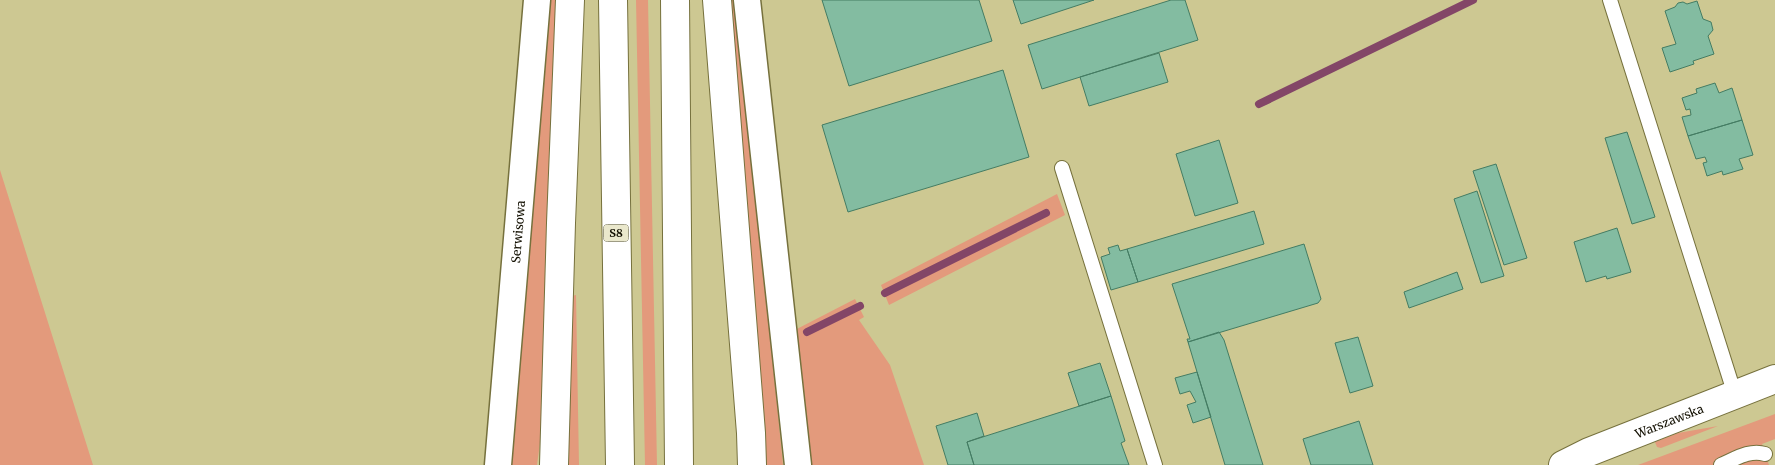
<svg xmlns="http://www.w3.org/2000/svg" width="1775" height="465" font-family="Merriweather,serif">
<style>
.green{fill:#e39a7c}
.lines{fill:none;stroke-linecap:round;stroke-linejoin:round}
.stream{stroke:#834667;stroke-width:8}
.building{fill:#83bca1;stroke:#447c63}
.service-casing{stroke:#76713d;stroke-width:16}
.minor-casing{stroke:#76713d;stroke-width:29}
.secondary-casing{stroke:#76713d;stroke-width:30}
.motorway-casing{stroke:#76713d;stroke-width:30}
.service{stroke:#fff;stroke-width:14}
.minor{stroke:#fff;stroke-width:26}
.secondary{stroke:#fff;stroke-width:28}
.motorway{stroke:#fff;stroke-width:28}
.labels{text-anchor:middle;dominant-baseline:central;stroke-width:4;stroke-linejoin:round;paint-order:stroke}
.shield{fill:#eae8cc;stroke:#53503d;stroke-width:1}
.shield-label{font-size:11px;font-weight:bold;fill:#120f00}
.street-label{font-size:12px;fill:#120f00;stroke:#eae8cc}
</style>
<rect width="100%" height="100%" fill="#cdc892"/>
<path class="green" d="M546 0H560L542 428 537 465H510Z
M636 0H648L657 465H645Z
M727 0H737L783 465H760Z
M0 170 93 465H0Z
M1057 194 1065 215 889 305 881 285Z
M576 295 579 465H565L572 296Z
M855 299 864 317 859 320 890 365 924 465H808L793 331Z
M1775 414V439L1762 444 1769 465H1638Z
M1718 426 1661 448 1657 447 1655 442 1678 433Z"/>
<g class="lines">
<path class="stream" d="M1259 104 1473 0
M885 293 1046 213
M807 332 860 306"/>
</g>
<path class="building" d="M822 0H979L992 41 849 86Z
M1013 0H1094L1021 24Z
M1171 0H1185L1198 40 1042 89 1028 45Z
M1697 1 1703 19 1711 22 1713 30 1708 36 1714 54 1693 61 1694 64 1670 72 1662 48 1676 44 1665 11 1675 7 1678 3 1683 2 1687 4Z
M1159 53 1168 82 1089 106 1080 77Z
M1003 70 1029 157 848 212 822 125Z
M1715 83 1719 93 1732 88 1742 120 1688 136 1682 117 1691 115 1690 109 1686 110 1682 98 1697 93 1696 89Z
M1742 120 1753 155 1739 159 1743 169 1723 175 1722 171 1707 176 1703 163 1707 162 1705 157 1696 159 1688 136Z
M1627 132 1655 217 1632 224 1605 138Z
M1219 140 1238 203 1195 216 1176 154Z
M1496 164 1527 258 1504 265 1473 171Z
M1477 191 1504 276 1481 283 1454 199Z
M1254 211 1264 244 1138 282 1127 249Z
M1617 228 1631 272 1607 279 1606 276 1586 282 1574 242Z
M1304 244 1321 299 1318 303 1188 342 1187 339H1190L1172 284Z
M1118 245 1120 251 1127 249 1138 282 1111 290 1101 257 1110 254 1108 248Z
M1457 272 1463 289 1409 308 1404 292Z
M1219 332 1224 340 1263 465H1225L1188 342Z
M1358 337 1373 386 1350 393 1335 343Z
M1100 363 1111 396 1079 406 1068 373Z
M1197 372 1211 417 1193 423 1187 405 1196 402 1190 391 1180 394 1175 378Z
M1111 396 1125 441 1121 443 1129 465H974L967 442Z
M977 413 984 436 967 442 974 465H948L936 426Z
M1359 421 1373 465H1311L1303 439Z"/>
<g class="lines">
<defs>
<path id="service" d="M1610 0 1735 395
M1062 168 1155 465
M1721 465C1735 459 1750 449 1765 454"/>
<g id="minor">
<path d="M747 0 798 465"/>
<path id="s1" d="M498 465 537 0"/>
</g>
<g id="secondary">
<path id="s2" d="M1563 465 1589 452 1775 379"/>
</g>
<path id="motorway" d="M613 0 620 465
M675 0 679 465
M717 0 751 433 752 465
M554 465 561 223 570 0"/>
</defs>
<use href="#service" class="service-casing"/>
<use href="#minor" class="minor-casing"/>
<use href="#secondary" class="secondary-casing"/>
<use href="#motorway" class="motorway-casing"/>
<use href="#service" class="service"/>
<use href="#minor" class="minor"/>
<use href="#secondary" class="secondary"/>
<use href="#motorway" class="motorway"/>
</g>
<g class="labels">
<rect class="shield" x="603.5" y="224.5" width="25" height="17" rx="4"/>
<g class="shield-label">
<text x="616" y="233">S8</text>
</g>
<g class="street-label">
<text stroke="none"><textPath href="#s1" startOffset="234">Serwisowa</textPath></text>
<text stroke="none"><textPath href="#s2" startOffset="115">Warszawska</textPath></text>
</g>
</g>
</svg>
